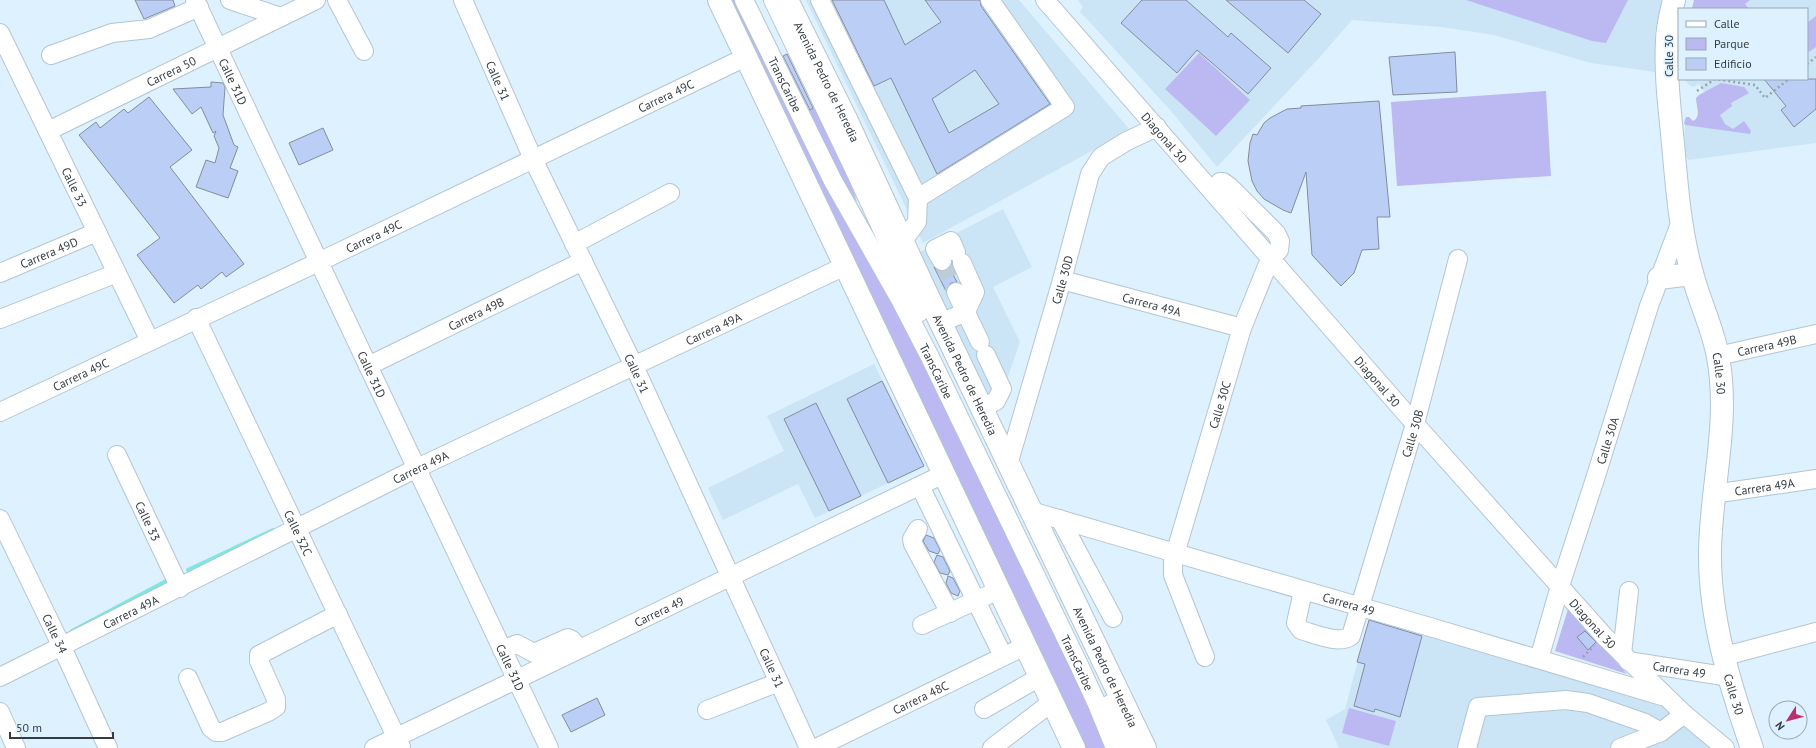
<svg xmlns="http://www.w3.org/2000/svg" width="1816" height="748" font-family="'PT Sans',sans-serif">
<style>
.built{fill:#cbe5f7}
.green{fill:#bcb8f1}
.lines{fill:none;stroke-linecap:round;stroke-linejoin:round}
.stream{stroke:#7de7e2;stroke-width:4}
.building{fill:#bbcff6;stroke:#838c9d;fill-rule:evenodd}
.minor-tunnel{stroke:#bccdd9;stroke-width:18;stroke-dasharray:18 9;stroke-linecap:butt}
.minor-casing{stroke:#b3c5d2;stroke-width:20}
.major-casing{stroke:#b3c5d2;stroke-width:24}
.highway-casing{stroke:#b3c5d2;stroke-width:24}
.path{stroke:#96a4ae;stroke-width:2.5;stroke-dasharray:2 3;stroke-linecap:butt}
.minor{stroke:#fff;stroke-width:18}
.major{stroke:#fff;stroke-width:22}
.highway{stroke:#fff;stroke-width:22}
.labels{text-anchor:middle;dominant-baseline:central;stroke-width:3;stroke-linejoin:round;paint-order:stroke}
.street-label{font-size:12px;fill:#343c41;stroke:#def1ff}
</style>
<rect width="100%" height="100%" fill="#def1ff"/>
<path class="built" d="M806 0H1019L1130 130 923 243Z
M1078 0H1662L1655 33V72L1591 63 1494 35 1441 27 1352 20 1319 58 1217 167 1171 111 1085 17 1080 12 1083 7Z
M1694 0H1816V143L1689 160 1687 158 1684 154 1685 119 1689 117 1692 121 1696 120 1698 112 1696 98 1704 92 1699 84 1694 87 1690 86 1684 79H1807V9H1692Z
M1003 209 1032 267 993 287 1020 342 995 414 918 253Z
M874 364 924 466 815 518 798 484 723 520 708 488 784 451 767 416Z
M1370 616 1658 702 1715 748H1339L1326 720 1345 709Z"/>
<path class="green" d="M728 0H737L885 284 1110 748H1083Z
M1466 0H1628L1606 43 1592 41Z
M1694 0H1750L1745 4 1749 9H1692Z
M1816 16V47L1809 52 1807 50V23Z
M1199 53 1250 100 1216 136 1165 89Z
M1721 83 1744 87 1749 93 1731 103 1732 106 1720 115 1725 124 1733 129 1744 121 1751 131 1750 134 1685 125 1684 123 1686 117H1689L1693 121C1702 117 1696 106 1696 98L1699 95Z
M1546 91 1551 176 1397 186 1391 102Z
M819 105 845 163 857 202 834 168 805 112Z
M1568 609 1627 674 1555 651Z
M1349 708 1396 721 1389 746 1342 733Z"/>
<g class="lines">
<path class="stream" d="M188 570 273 530
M72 631 170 579"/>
</g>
<path class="building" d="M135 0H173L175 6 144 19Z
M832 0H884L905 45 941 22 925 0H980L981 6 1050 104 937 174 891 78 874 86ZM975 70 999 104 949 133 932 99Z
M1142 0H1186L1228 37 1231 33 1271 68 1248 94 1197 50 1177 73 1121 23Z
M1226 0H1304L1321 14 1288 53Z
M1455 52 1457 92 1393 95 1389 57Z
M787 54 813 108 810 110 783 56Z
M1764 79H1816V109L1794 127 1781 110 1786 106Z
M211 82 223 83 225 87 223 115 234 145 238 147 230 168 238 171 228 198 196 187 206 160 215 163 219 148 214 136 216 131 213 133 201 107 192 114 173 89 211 87Z
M149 97 192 150 170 167 244 264 226 277 222 272 201 289 198 285 174 303 137 255 160 238 79 135 96 122 100 128 124 109 128 113Z
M1379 101 1390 217H1377L1379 249 1362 250 1354 273 1341 286 1312 255 1306 172 1291 213 1283 210 1264 199 1257 191 1252 181 1248 161 1250 143 1253 134 1257 135 1264 123 1270 118 1287 109 1301 108V106Z
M323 128 333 150 299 165 289 143Z
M952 264 953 268 950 269 957 282 951 283 946 291 934 267 937 270 942 271 948 270Z
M882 381 924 466 888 483 847 399Z
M816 403 861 496 829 511 784 419Z
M926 535 934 538 940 550 938 554 929 551 923 541Z
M937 555 943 557 950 571 948 575 940 573 934 562Z
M948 576 953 578 960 591 958 596 951 593 946 583Z
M1369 620 1422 636 1400 717 1375 709 1374 712 1354 706 1365 664 1357 662Z
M1585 631 1596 642 1588 650 1577 637Z
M597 698 605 715 571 732 562 715Z"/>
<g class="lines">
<path class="minor-tunnel" d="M942 261 956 292"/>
<defs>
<g id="minor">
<path id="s1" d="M195 0 549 748"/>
<path d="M230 0 281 17"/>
<path d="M337 0 364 51"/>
<path id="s2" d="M463 0 533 159 634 366 809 748"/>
<path id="s3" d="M744 0 833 181 901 301 931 359 1079 665 1097 704 1115 748"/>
<path d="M773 0 856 173 920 312"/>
<path d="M820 0 918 198 917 222 902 242"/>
<path id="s4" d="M1045 0 1415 424 1605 637 1684 714 1725 748"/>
<path id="s5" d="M0 33 150 341"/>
<path d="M51 55 112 33 149 29 199 7"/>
<path id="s6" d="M48 131 316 0"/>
<path d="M918 198 1065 107 990 0"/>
<path d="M574 244 670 193"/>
<path d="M942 261 935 249 951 241 956 252"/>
<path id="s7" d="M0 273 97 232"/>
<path id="s8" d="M1062 280 1242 328"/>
<path d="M956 292 980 342"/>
<path id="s9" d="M196 318 401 747"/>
<path d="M0 319 117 273"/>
<path d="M940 323 966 312 975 292 962 263"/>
<path id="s10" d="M1718 356 1816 334"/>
<path id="s11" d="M368 366 583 261"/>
<path d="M981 408 996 401 1002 389 986 355"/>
<path id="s12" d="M0 412 327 258 746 57"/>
<path id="s13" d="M117 455 180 588"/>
<path id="s14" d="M1008 465 1062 280 1090 174 1101 157 1127 141 1157 127"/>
<path d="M920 486 1003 656"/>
<path id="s15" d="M1713 494 1816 479"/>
<path id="s16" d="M1031 511 1430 627 1662 696"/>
<path id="s17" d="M0 519 62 647 108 748"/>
<path d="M1060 519 1113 618"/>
<path d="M918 529 912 539 913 544 950 613"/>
<path id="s18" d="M1303 591 1296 623 1301 630C1315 634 1339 645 1351 636L1415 424 1458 259"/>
<path d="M922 625 999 590"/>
<path d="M502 650 517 644 534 653 568 638 572 640 579 649"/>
<path d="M1622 654 1629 591"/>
<path d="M1725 656 1816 632"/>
<path id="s19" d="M1205 657 1173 575V561L1242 328 1270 259 1279 250 1280 241 1276 233 1230 187 1223 182H1220L1213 192"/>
<path id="s20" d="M1539 659 1560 586 1595 479 1649 306 1680 224"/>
<path id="s21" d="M1628 661 1730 677"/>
<path id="s22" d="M0 677 409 472 845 266"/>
<path d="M188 678 211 728 216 732H222L268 712 276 707V699L259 661V655L338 614"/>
<path d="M1110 704 1130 748"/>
<path d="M984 709 1040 677"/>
<path d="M707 710 779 682"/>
<path d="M0 712 16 748"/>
<path id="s23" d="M374 748 944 474"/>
<path id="s24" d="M816 748 1025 646"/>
<path d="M992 748 1052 702"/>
<path d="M1467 748 1478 707 1566 700 1588 703 1645 723 1661 732"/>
<path d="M1620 748 1661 732 1684 714"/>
</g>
<g id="major">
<path id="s25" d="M1674 0C1671 13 1667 27 1667 41 1665 75 1670 111 1673 144 1677 188 1680 231 1692 273 1699 301 1713 328 1718 357 1730 422 1711 486 1710 551 1709 617 1730 686 1752 748"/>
<path d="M1659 278 1692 274"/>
</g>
<g id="highway">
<path d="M719 0 1074 748"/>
<path id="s26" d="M787 0 847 121 925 290 1145 748"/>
</g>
</defs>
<use href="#minor" class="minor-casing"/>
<use href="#major" class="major-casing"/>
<use href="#highway" class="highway-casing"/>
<path class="path" d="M1807 64 1816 57
M1697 91 1715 79 1755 85 1765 98 1789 79
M1583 657 1594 646"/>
<use href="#minor" class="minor"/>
<use href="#major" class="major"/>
<use href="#highway" class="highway"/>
</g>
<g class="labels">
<g class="street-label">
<text transform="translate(1668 56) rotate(-90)">Calle 30</text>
<text stroke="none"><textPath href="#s6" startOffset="137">Carrera 50</textPath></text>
<text stroke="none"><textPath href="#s1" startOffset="90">Calle 31D</textPath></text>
<text stroke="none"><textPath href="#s2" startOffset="88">Calle 31</textPath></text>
<text stroke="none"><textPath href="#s26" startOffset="91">Avenida Pedro de Heredia</textPath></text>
<text stroke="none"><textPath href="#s3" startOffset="94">TransCaribe</textPath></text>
<text stroke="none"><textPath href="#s12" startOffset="737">Carrera 49C</textPath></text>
<text stroke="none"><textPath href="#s4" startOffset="182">Diagonal 30</textPath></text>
<text stroke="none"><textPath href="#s5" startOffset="171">Calle 33</textPath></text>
<text stroke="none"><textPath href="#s12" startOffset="413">Carrera 49C</textPath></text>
<text stroke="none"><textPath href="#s7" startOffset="53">Carrera 49D</textPath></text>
<text stroke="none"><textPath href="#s14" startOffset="193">Calle 30D</textPath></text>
<text stroke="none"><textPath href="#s8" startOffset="93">Carrera 49A</textPath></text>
<text stroke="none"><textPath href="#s11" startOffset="120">Carrera 49B</textPath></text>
<text stroke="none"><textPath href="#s22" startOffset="794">Carrera 49A</textPath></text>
<text stroke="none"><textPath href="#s10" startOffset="50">Carrera 49B</textPath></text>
<text stroke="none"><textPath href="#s3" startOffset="418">TransCaribe</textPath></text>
<text stroke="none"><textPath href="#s12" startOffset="89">Carrera 49C</textPath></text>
<text stroke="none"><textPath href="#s2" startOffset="412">Calle 31</textPath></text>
<text stroke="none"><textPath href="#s1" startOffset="414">Calle 31D</textPath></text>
<text stroke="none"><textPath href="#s25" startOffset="380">Calle 30</textPath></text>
<text stroke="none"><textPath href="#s26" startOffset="415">Avenida Pedro de Heredia</textPath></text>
<text stroke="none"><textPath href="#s4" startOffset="506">Diagonal 30</textPath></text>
<text stroke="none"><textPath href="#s19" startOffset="265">Calle 30C</textPath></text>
<text stroke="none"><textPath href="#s18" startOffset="305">Calle 30B</textPath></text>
<text stroke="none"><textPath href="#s20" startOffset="229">Calle 30A</textPath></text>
<text stroke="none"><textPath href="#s22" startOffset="470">Carrera 49A</textPath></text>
<text stroke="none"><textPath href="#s15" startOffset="52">Carrera 49A</textPath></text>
<text stroke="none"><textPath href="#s13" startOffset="73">Calle 33</textPath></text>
<text stroke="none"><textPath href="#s9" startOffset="238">Calle 32C</textPath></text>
<text stroke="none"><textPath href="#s16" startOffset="331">Carrera 49</textPath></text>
<text stroke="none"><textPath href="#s23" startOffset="316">Carrera 49</textPath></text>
<text stroke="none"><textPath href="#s22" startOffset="146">Carrera 49A</textPath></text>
<text stroke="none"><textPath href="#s4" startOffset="830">Diagonal 30</textPath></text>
<text stroke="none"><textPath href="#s17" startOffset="127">Calle 34</textPath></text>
<text stroke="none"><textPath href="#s3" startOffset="742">TransCaribe</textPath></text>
<text stroke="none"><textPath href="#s26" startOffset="739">Avenida Pedro de Heredia</textPath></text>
<text stroke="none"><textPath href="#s1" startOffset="738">Calle 31D</textPath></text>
<text stroke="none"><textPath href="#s2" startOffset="736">Calle 31</textPath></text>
<text stroke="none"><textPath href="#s21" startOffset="52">Carrera 49</textPath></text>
<text stroke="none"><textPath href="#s25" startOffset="704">Calle 30</textPath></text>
<text stroke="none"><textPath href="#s24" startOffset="116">Carrera 48C</textPath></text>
</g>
</g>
<rect x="1678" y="8" width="130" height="72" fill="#def1ff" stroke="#9aa9b3"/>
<rect x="1686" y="21" width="20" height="6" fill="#ffffff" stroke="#9aa9b3"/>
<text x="1714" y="28" font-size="12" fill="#343c41">Calle</text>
<rect x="1686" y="38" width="20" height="12" fill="#bcb8f1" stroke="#9aa9b3"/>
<text x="1714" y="48" font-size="12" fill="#343c41">Parque</text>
<rect x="1686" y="58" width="20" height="12" fill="#bbcff6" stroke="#9aa9b3"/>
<text x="1714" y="68" font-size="12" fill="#343c41">Edificio</text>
<g transform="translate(1788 720) rotate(234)"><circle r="19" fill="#def1ff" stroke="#9aa9b3"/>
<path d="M0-3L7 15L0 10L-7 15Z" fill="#ba306b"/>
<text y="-6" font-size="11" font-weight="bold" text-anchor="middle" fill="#343c41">N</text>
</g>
<path d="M10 732v6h103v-6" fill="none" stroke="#343c41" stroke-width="2"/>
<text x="16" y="732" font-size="12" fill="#343c41" stroke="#def1ff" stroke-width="3" paint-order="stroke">50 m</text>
</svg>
